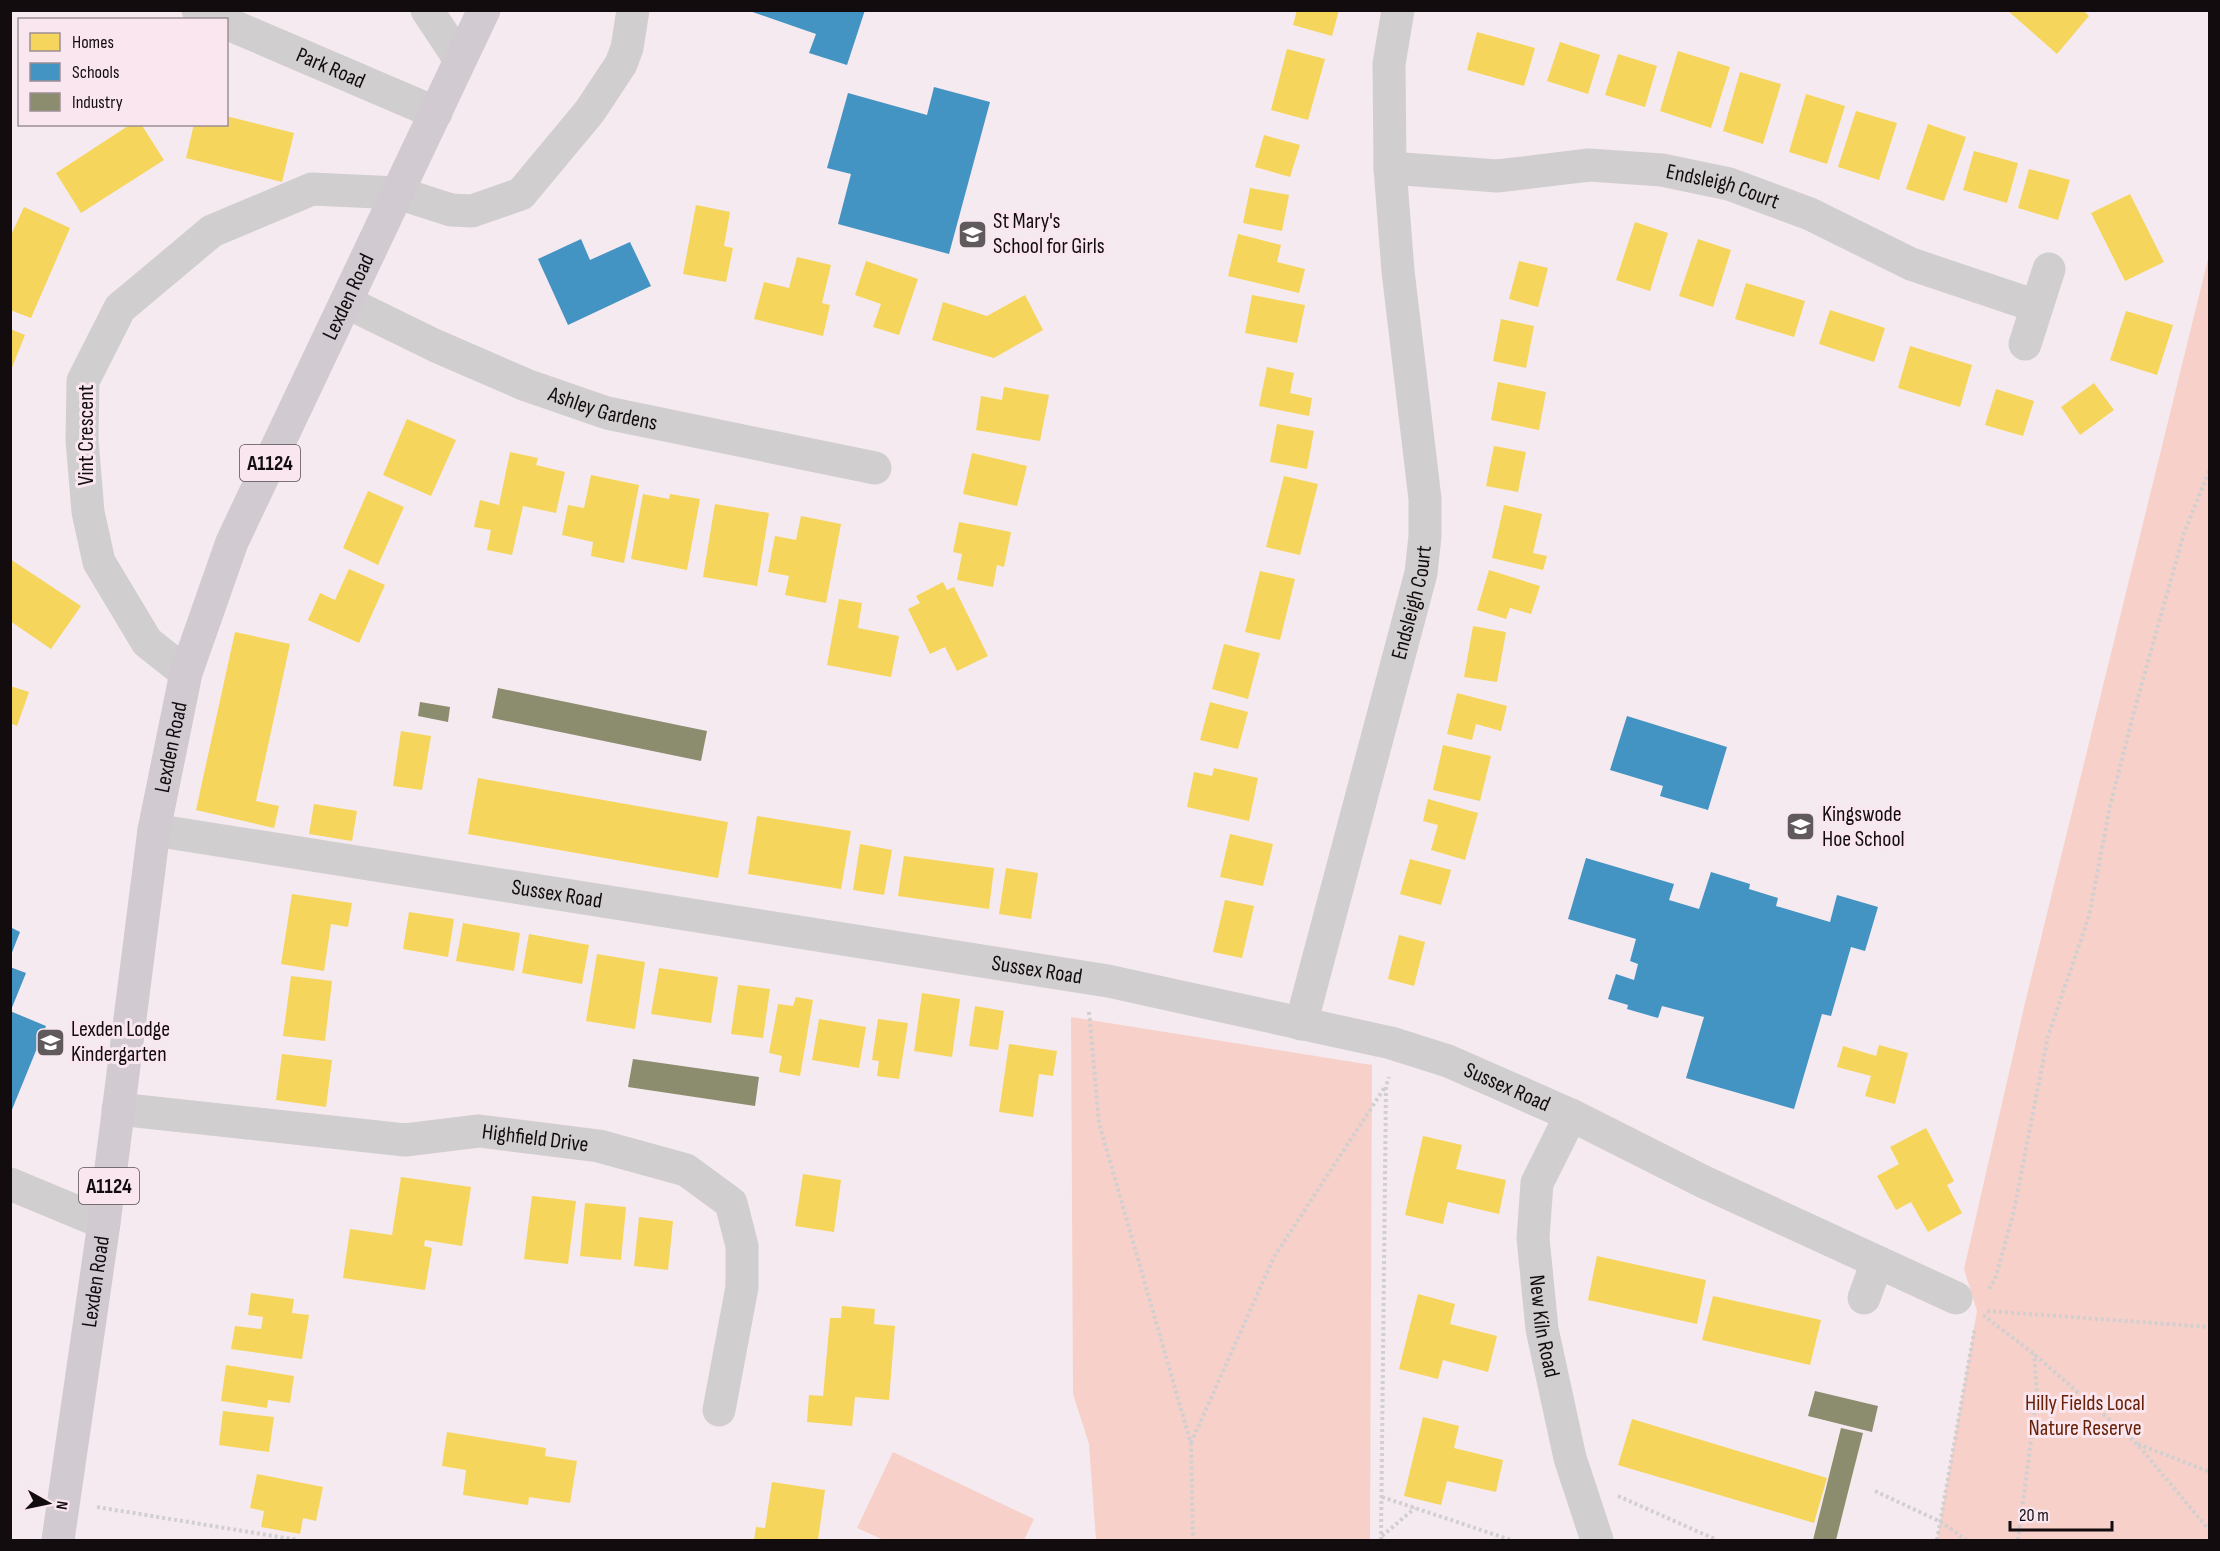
<svg xmlns="http://www.w3.org/2000/svg" width="2220" height="1551" font-family="'Sofia Sans Condensed',sans-serif">
<style>
.green{fill:#f7d1c9}
.homes{fill:#f6d55c}
.schools{fill:#4393c3}
.industry{fill:#8c8c6e}
.lines{fill:none;stroke-linecap:round;stroke-linejoin:round}
.path{stroke:#d1cfd0;stroke-width:4;stroke-dasharray:3 3;stroke-linecap:butt}
.minor{stroke:#d1ced0;stroke-width:33}
.major{stroke:#d1cad0;stroke-width:33}
.labels{text-anchor:middle;dominant-baseline:central;stroke-width:6;stroke-linejoin:round;paint-order:stroke}
.shield{fill:#f9e6ef;stroke:#574d52;stroke-width:1.5}
.shield-label{font-size:21px;font-weight:bold;fill:#120c0f}
.street-label{font-size:22px;fill:#120c0f;stroke:#f9e6ef}
.poi-label{font-size:22px;fill:#120c0f;stroke:#f9e6ef;text-anchor:start}
.park-label{font-size:22px;fill:#682106;stroke:#f9e6ef}
</style>
<rect width="100%" height="100%" fill="#f5eaef"/>
<path class="green" d="M2209 255V1540H1937L1977 1311 1964 1269 2025 1003Z
M1071 1017 1372 1065 1370 1540H1096L1089 1444 1073 1394Z
M893 1452 1034 1519 1024 1540H884L857 1528Z"/>
<path class="homes" d="M1297 10H1339L1332 36 1293 25Z
M2007 10H2083L2089 16 2057 54Z
M1477 32 1535 48 1524 86 1467 70Z
M1560 42 1600 55 1588 94 1547 81Z
M1287 49 1325 59 1308 120 1271 110Z
M1678 51 1730 67 1711 128 1660 111Z
M1618 54 1657 66 1645 107 1605 95Z
M1740 72 1781 84 1763 144 1723 131Z
M1806 94 1845 106 1827 164 1789 152Z
M1856 111 1897 123 1879 180 1838 167Z
M226 116 294 133 282 182 186 158 194 124H226Z
M131 124H141L164 160 81 213 56 173Z
M1928 124 1966 137 1944 201 1906 189Z
M1264 135 1300 145 1290 177 1255 167Z
M1974 151 2018 163 2007 203 1963 190Z
M2029 169 2070 180 2058 220 2018 208Z
M1250 188 1289 195 1282 231 1243 223Z
M2130 194 2164 262 2125 281 2091 213Z
M696 205 730 212 724 246 733 248 726 282 683 274Z
M24 207 70 228 31 318 10 310V237Z
M1635 222 1668 233 1650 291 1616 280Z
M1238 234 1281 245 1277 262 1305 269 1299 293 1228 276Z
M1698 239 1731 250 1713 307 1679 296Z
M797 257 831 265 822 303 830 305 823 336 754 319 764 282 789 288Z
M866 261 918 279 899 335 873 327 881 304 855 295Z
M1519 261 1548 268 1538 307 1509 299Z
M1746 283 1805 301 1794 337 1735 319Z
M1025 295 1043 330 994 358 932 340 943 302 987 316Z
M1252 295 1305 305 1297 343 1245 333Z
M1830 310 1885 328 1874 362 1819 344Z
M2126 311 2173 325 2157 375 2110 360Z
M1501 319 1534 326 1526 368 1493 361Z
M10 329 25 335 11 370H10Z
M1910 346 1972 365 1960 407 1898 388Z
M1267 367 1294 373 1290 393 1312 398 1309 416 1259 406Z
M1498 382 1546 392 1539 430 1491 420Z
M2094 383 2114 410 2080 435 2061 407Z
M1004 387 1049 395 1040 441 976 430 981 396 1002 400Z
M1996 389 2034 401 2023 436 1985 425Z
M407 419 456 440 431 496 383 475Z
M1277 424 1314 431 1307 469 1270 462Z
M1494 446 1526 452 1518 492 1486 486Z
M510 452 538 458 536 465 565 472 556 513 523 506 512 555 487 550 491 530 474 527 480 500 499 505Z
M972 453 1027 466 1017 506 963 494Z
M591 475 639 485 624 563 591 556 593 542 562 535 568 505 584 508Z
M1284 476 1318 484 1300 555 1266 547Z
M368 491 404 507 378 565 343 548Z
M643 494 669 499 670 494 700 499 687 570 631 559Z
M715 504 769 513 757 586 703 577Z
M1504 505 1542 514 1533 553 1547 556 1543 570 1492 558Z
M801 516 841 524 826 603 785 595 789 576 768 572 775 536 796 540Z
M959 522 1011 532 1004 567 997 565 993 587 957 580 962 554 953 552Z
M10 559 81 606 51 649 10 621Z
M349 569 385 585 359 643 308 620 320 593 335 600Z
M1489 570 1540 586 1531 614 1510 608 1506 619 1477 610Z
M1260 571 1295 579 1280 640 1245 632Z
M943 582 947 590 954 587 988 656 957 671 945 647 930 654 908 609 920 603 916 596Z
M839 599 862 603 858 628 899 636 891 677 827 665Z
M1473 626 1506 632 1497 682 1464 677Z
M235 632 290 644 256 801 279 806 274 828 196 810Z
M1224 644 1260 653 1248 699 1212 689Z
M10 686 29 692 17 726 10 723Z
M1457 693 1507 706 1501 731 1476 724 1472 740 1447 734Z
M1210 702 1248 712 1238 749 1200 740Z
M401 731 431 736 422 790 393 786Z
M1443 745 1491 756 1480 801 1433 790Z
M1214 768 1258 778 1249 821 1187 807 1194 772 1212 776Z
M478 778 728 822 718 878 468 834Z
M1428 799 1478 813 1465 860 1431 850 1438 825 1423 821Z
M314 804 357 811 352 841 309 834Z
M757 816 851 831 841 889 748 874Z
M1230 834 1273 844 1263 886 1220 877Z
M860 844 892 850 884 895 853 890Z
M904 856 994 868 989 909 898 896Z
M1410 859 1451 870 1441 905 1400 894Z
M1006 868 1038 873 1031 919 999 914Z
M292 894 352 903 348 927 331 924 324 971 281 964Z
M1225 900 1254 906 1242 958 1213 952Z
M409 912 454 919 448 957 403 949Z
M463 923 520 933 514 971 456 961Z
M529 934 589 945 582 984 522 973Z
M1399 935 1425 942 1414 986 1388 979Z
M597 954 645 962 635 1029 586 1021Z
M659 968 718 977 711 1023 651 1014Z
M291 976 332 981 325 1041 283 1036Z
M738 985 770 989 763 1038 731 1034Z
M922 993 960 999 952 1057 914 1051Z
M796 997 813 1000 800 1076 779 1072 782 1056 769 1053 778 1004 793 1006Z
M975 1006 1004 1011 998 1050 969 1046Z
M819 1019 866 1027 859 1068 812 1060Z
M878 1019 908 1023 899 1079 877 1076 879 1061 872 1060Z
M1009 1044 1057 1051 1053 1076 1039 1074 1033 1117 999 1112Z
M1879 1045 1908 1053 1895 1104 1865 1096 1871 1076 1837 1067 1843 1046 1876 1056Z
M282 1054 332 1060 326 1107 276 1100Z
M1926 1128 1954 1181 1947 1185 1962 1213 1928 1232 1911 1202 1896 1210 1877 1176 1899 1164 1890 1147Z
M1423 1136 1462 1145 1456 1169 1506 1180 1499 1214 1448 1202 1443 1224 1405 1215Z
M803 1174 841 1180 834 1232 795 1226Z
M401 1177 471 1187 462 1246 425 1240 424 1246 432 1248 425 1290 343 1278 350 1229 392 1235Z
M532 1196 576 1201 568 1264 524 1259Z
M585 1203 626 1207 621 1260 580 1256Z
M639 1217 673 1221 668 1270 634 1266Z
M1597 1256 1706 1280 1697 1324 1588 1300Z
M251 1293 294 1299 292 1313 309 1315 302 1359 231 1349 235 1326 261 1329 263 1317 248 1315Z
M1418 1294 1455 1304 1450 1324 1497 1336 1488 1372 1443 1360 1438 1379 1399 1369Z
M1713 1296 1821 1320 1810 1365 1702 1340Z
M842 1306 875 1309 874 1324 895 1326 889 1400 855 1397 852 1426 807 1422 809 1395 823 1396 830 1318H841Z
M226 1365 294 1376 290 1403 268 1400 267 1408 221 1401Z
M223 1411 274 1417 269 1452 219 1445Z
M1423 1417 1459 1426 1454 1448 1503 1460 1496 1492 1447 1481 1441 1505 1404 1496Z
M1632 1419 1827 1478 1814 1523 1618 1465Z
M447 1432 546 1448 545 1456 577 1461 570 1503 529 1497 528 1505 463 1495 466 1470 442 1466Z
M257 1474 323 1487 316 1521 303 1518 300 1534 261 1527 264 1511 250 1508Z
M772 1482 825 1490 818 1540H754L756 1527 765 1528Z"/>
<path class="schools" d="M747 10H865L847 65 809 53 816 34Z
M934 87 990 102 949 254 838 224 851 174 827 168 848 93 927 115Z
M581 239 590 260 630 242 651 286 568 325 538 259Z
M1627 716 1727 747 1708 810 1660 796 1663 786 1610 770Z
M1586 858 1674 884 1669 900 1699 909 1711 872 1750 884 1749 889 1778 898 1776 906 1830 922 1837 895 1878 907 1865 951 1851 947 1831 1016 1822 1014 1794 1109 1686 1078 1704 1017 1662 1006 1658 1018 1627 1009 1628 1005 1608 999 1616 974 1634 980 1638 964 1630 961 1636 939 1568 919Z
M12 928 20 932 11 955 10 932Z
M10 967 26 973 11 1010H10Z
M10 1011 46 1026 11 1112H10Z"/>
<path class="industry" d="M498 688 707 731 701 761 492 718Z
M420 702 450 707 448 722 418 716Z
M633 1059 759 1077 755 1106 628 1087Z
M1815 1391 1878 1406 1872 1432 1808 1416Z
M1841 1428 1863 1433 1847 1496 1836 1540H1813Z"/>
<g class="lines">
<path class="path" d="M1089 1012 1099 1123 1191 1444 1193 1540
M1989 1289 1995 1279 2013 1215 2048 1036 2089 916 2110 806 2135 708 2184 533 2210 469
M1987 1311 2210 1327
M1983 1315 2034 1354 2136 1443 2210 1531
M1191 1443 1274 1257 1385 1087
M2138 1444 2210 1472
M1875 1491 1941 1522 1966 1540
M1618 1496 1717 1540
M1382 1497 1511 1540
M97 1507 298 1540
M1382 1536 1415 1508
M1381 1540 1386 1086 1389 1077
M1937 1540 1975 1327
M2018 1540 2037 1394 2034 1354"/>
<g class="minor">
<path d="M198 10 219 20"/>
<path d="M427 10 460 60"/>
<path id="s1" d="M226 23 436 113"/>
<path id="s2" d="M1390 168 1497 176 1589 165 1662 170 1729 184 1810 214 1911 264 2036 306"/>
<path id="s3" d="M346 302 436 346 526 385 607 413 875 468"/>
<path d="M2025 344 2049 269"/>
<path d="M186 673 147 642 99 562 88 512 82 440 83 381 120 308 212 231 312 189 398 193 451 210 472 211 521 194 590 111 621 64 627 48 633 10"/>
<path id="s4" d="M154 830 1108 981 1391 1043 1448 1061 1571 1115 1704 1182 1956 1298"/>
<path id="s5" d="M1301 1024 1421 573 1425 536V499L1398 271 1390 168 1389 64 1398 10"/>
<path id="s6" d="M118 1109 405 1140 479 1131 599 1146 686 1170 731 1203 742 1246V1287L719 1410"/>
<path id="s7" d="M1571 1115 1537 1183 1533 1238 1542 1329 1570 1458 1597 1540"/>
<path d="M10 1184 104 1223"/>
<path d="M1864 1298 1877 1262"/>
</g>
<path class="major" id="s8" d="M58 1540 104 1223 154 830 186 673 232 542 484 10"/>
</g>
<defs>
<symbol id="school-square" viewBox="-11 -11 22 22"><rect x="-9" y="-9" width="18" height="18" rx="4" fill="#615a5d" stroke="#f9e6ef"/><path d="M0-5L7-2L0 1L-7-2ZM-4 1L0 2.5L4 1V4Q0 6-4 4Z" fill="#fff"/></symbol>
</defs>
<g fill-rule="evenodd">
<use href="#school-square" x="956" y="218" width="33" height="33"/>
<use href="#school-square" x="1784" y="810" width="33" height="33"/>
<use href="#school-square" x="34" y="1026" width="33" height="33"/>
</g>
<g class="labels">
<g class="shield">
<rect x="240" y="445" width="60" height="36" rx="4.5"/>
<rect x="79" y="1168" width="60" height="36" rx="4.5"/>
</g>
<g class="shield-label">
<text x="270" y="463">A1124</text>
<text x="109" y="1186">A1124</text>
</g>
<g class="street-label">
<text stroke="none"><textPath href="#s1" startOffset="114">Park Road</textPath></text>
<text stroke="none"><textPath href="#s2" startOffset="336">Endsleigh Court</textPath></text>
<text stroke="none"><textPath href="#s8" startOffset="1287">Lexden Road</textPath></text>
<text stroke="none"><textPath href="#s3" startOffset="279">Ashley Gardens</textPath></text>
<text transform="translate(86 435) rotate(-90)">Vint Crescent</text>
<text stroke="none"><textPath href="#s5" startOffset="436">Endsleigh Court</textPath></text>
<text stroke="none"><textPath href="#s8" startOffset="801">Lexden Road</textPath></text>
<text stroke="none"><textPath href="#s4" startOffset="408">Sussex Road</textPath></text>
<text stroke="none"><textPath href="#s4" startOffset="894">Sussex Road</textPath></text>
<text stroke="none"><textPath href="#s4" startOffset="1380">Sussex Road</textPath></text>
<text stroke="none"><textPath href="#s6" startOffset="420">Highfield Drive</textPath></text>
<text stroke="none"><textPath href="#s8" startOffset="261">Lexden Road</textPath></text>
<text stroke="none"><textPath href="#s7" startOffset="220">New Kiln Road</textPath></text>
</g>
<g class="poi-label">
<text x="993" y="221">St Mary's<tspan x="993" dy="25">School for Girls</tspan></text>
<text x="1822" y="814">Kingswode<tspan x="1822" dy="25">Hoe School</tspan></text>
<text x="71" y="1029">Lexden Lodge<tspan x="71" dy="25">Kindergarten</tspan></text>
</g>
<g class="park-label">
<text x="2085" y="1403">Hilly Fields Local<tspan x="2085" dy="25">Nature Reserve</tspan></text>
</g>
</g>
<rect width="2220" height="1551" fill="none" stroke="#120c0f" stroke-width="24"/>
<rect x="18" y="18" width="210" height="108" fill="#f9e6ef" stroke="#9d8f95" stroke-width="1.5"/>
<rect x="30" y="33" width="30" height="18" fill="#f6d55c" stroke="#9d8f95" stroke-width="1.5"/>
<text x="72" y="48" font-size="18" fill="#120c0f">Homes</text>
<rect x="30" y="63" width="30" height="18" fill="#4393c3" stroke="#9d8f95" stroke-width="1.5"/>
<text x="72" y="78" font-size="18" fill="#120c0f">Schools</text>
<rect x="30" y="93" width="30" height="18" fill="#8c8c6e" stroke="#9d8f95" stroke-width="1.5"/>
<text x="72" y="108" font-size="18" fill="#120c0f">Industry</text>
<g transform="translate(48 1503) rotate(99)" stroke="#f9e6ef" stroke-width="4.5" paint-order="stroke">
<path d="M0-4.5L10 22L0 15L-10 22Z" fill="#120c0f"/>
<text y="-9" font-size="16" font-weight="bold" text-anchor="middle" fill="#120c0f">N</text>
</g>
<path d="M2010 1521v9h102v-9" fill="none" stroke="#120c0f" stroke-width="3"/>
<text x="2019" y="1521" font-size="18" fill="#120c0f" stroke="#f9e6ef" stroke-width="4.5" paint-order="stroke">20 m</text>
</svg>
